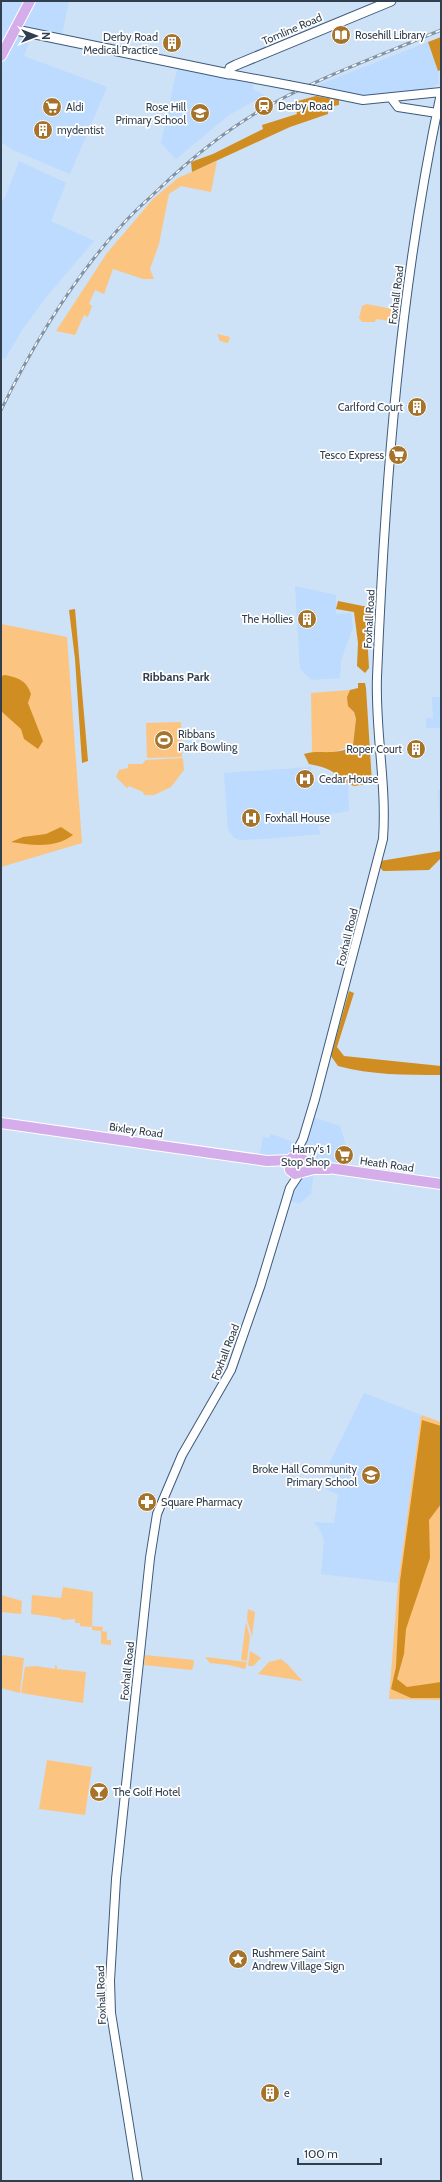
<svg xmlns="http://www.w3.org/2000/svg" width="442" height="2182" font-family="Cabin,sans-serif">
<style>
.built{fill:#bddbfe}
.green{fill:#fbc581}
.forest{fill:#d08d22}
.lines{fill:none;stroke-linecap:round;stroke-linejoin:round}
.tertiary-casing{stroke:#3e5a7b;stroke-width:10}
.secondary-casing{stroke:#3e5a7b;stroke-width:11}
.primary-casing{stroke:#fff;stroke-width:12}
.tertiary{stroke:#fff;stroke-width:8}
.secondary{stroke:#fff;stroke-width:9}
.primary{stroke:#d4adea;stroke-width:10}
.rail-casing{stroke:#8192a5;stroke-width:3}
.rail{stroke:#fff;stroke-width:1.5;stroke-dasharray:4.5;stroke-linecap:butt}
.tertiary-bridge-casing{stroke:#3e5a7b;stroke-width:10;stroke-linecap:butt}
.tertiary-bridge{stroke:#fff;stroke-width:8}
.labels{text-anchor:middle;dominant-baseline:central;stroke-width:3.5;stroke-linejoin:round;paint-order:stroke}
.street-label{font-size:11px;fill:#313e4d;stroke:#fff}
.poi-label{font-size:11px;fill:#313e4d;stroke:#fff;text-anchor:start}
.neighbourhood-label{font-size:12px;font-weight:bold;fill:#313e4d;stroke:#fff}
</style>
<rect width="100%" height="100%" fill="#cde1f7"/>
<path class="built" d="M1 1H69L62 35 34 30 24 56 107 87 70 174 13 150 1 142V68L3 65 1 64Z
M428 42 438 71 439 83 429 90 364 97 318 85Z
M181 67 254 81 253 89 265 95 229 115 176 159 161 143 177 69Z
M19 161 66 183 51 221 94 241 48 295 22 330 5 359 1 357V199L4 200Z
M295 586 336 595V614L351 613 353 628 341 660 340 678 312 680 300 669Z
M432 697H441V728H426V718H433Z
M311 767 312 782 340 780 348 785 349 811 324 815V825L318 826 320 834 264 839 240 840 234 838 228 829 224 773Z
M441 789V854L438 790Z
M310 1116 340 1126 347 1149 345 1171 314 1169 311 1194 299 1204 286 1199 295 1173 267 1161 259 1160 263 1137 269 1138 271 1134 302 1145Z
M364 1393 421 1415 398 1583 321 1574 324 1540 319 1528 314 1522 334 1523 338 1495 326 1489 330 1462Z"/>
<path class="green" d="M217 161 211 192 181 186 169 194 159 244 150 269 154 279H143L113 269 104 294 95 290 89 304 92 306 88 317 84 315 75 335 56 331 107 253 153 199 178 178Z
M367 304 392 309 397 315 396 322 377 319 374 322H362L359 318 362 306Z
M217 334 230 337 228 343 220 341Z
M1 624 67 637 82 843 1 867Z
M350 690 347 697 356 719 353 745 332 753 312 752 311 693Z
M181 722 182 757 147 758 146 723Z
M183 758 184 770 171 787 154 795H144L143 792 129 786 127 788 116 777 119 770 128 768V764H142L146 760Z
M421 1415 441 1422V1700L389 1699 398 1583Z
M63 1587 93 1592 92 1626 103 1627 102 1631 107 1632V1640H111V1645L101 1644V1631L92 1630V1627L80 1626V1623H75V1619L61 1620V1618L31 1614 32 1595 61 1598Z
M1 1595 22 1601 21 1614 1 1612Z
M248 1609 255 1612 252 1637 247 1619Z
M246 1622 250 1637 247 1661 241 1660Z
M250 1651 261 1658 253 1666H248Z
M3 1655 24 1658 20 1693 1 1688V1658Z
M145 1655 194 1660 193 1668 191 1670 144 1665Z
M205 1657 247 1662 245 1669 229 1665 210 1663Z
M281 1659C290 1665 295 1674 303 1681L258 1674 269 1662Z
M55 1665 57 1666V1669L86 1672 83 1703 21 1693 25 1667 36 1666 55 1669Z
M47 1760 92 1767 85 1815 39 1809Z"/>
<path class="forest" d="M441 37V70L438 71 428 42Z
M316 96 339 100V105L328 107V114L290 127 192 172 191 162 213 154 263 129 262 125 297 114 294 102Z
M338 601 368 607 372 612 368 651 369 668 365 673 357 666 358 643 354 612 336 609Z
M75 609 88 761 82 763 75 659 69 610Z
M5 675C19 678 26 680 31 694L28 703 43 741 38 749 24 739 21 729 1 711V676Z
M358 683H365L366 688 372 783 354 786 340 780C333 768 322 767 309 764L304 754C320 749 338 757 353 745L356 719 354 712 348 706 347 697 350 690 358 688Z
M61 827 73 835C55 849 31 845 11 842L23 837 46 834Z
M441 851V858L429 870 387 871H383L379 866 380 861Z
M349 991 354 993 337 1047 344 1056 441 1066V1075C406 1075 371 1075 338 1066L331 1056Z
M422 1420 441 1426V1504L429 1520 430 1558 406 1629 404 1654 397 1679 407 1687 441 1682V1698H411L391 1689 396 1667 400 1581Z"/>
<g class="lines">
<defs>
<path id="tertiary" d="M229 74 288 85
M314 90 363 100 441 92
M392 99 398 107 437 113
M293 1158 303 1139 315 1099 383 839C387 785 375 731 377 677 385 481 400 285 441 93
M138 2181 111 2013 110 1981 116 1879 150 1558 157 1514 182 1455 231 1370 260 1287 290 1188 300 1173"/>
<path id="secondary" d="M16 30 229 74 230 68 236 65 391 1"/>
<path id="primary" d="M1 56 30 1
M1 1123 267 1161 291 1160
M329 1169H314L295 1174 290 1170 289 1164 292 1158 299 1157 315 1166 441 1184"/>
</defs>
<use href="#tertiary" class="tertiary-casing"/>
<use href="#secondary" class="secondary-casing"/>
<use href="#primary" class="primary-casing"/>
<use href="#tertiary" class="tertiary"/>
<use href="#secondary" class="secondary"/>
<use href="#primary" class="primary"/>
<defs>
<path id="rail" d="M1 410C34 343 72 279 123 224 135 210 149 199 162 186 195 155 230 127 270 105 325 75 384 54 441 30"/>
</defs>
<use href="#rail" class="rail-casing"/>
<use href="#rail" class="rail"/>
<defs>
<path id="tertiary-bridge" d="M288 85 314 90"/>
</defs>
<use href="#tertiary-bridge" class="tertiary-bridge-casing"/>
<use href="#tertiary-bridge" class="tertiary-bridge"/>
</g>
<defs>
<symbol id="library-disc" viewBox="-11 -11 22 22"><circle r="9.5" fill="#a6732a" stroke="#fff"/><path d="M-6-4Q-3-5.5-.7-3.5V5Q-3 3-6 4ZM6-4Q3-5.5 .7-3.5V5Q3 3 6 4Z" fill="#fff"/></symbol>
<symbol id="building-disc" viewBox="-11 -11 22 22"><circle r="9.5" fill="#a6732a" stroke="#fff"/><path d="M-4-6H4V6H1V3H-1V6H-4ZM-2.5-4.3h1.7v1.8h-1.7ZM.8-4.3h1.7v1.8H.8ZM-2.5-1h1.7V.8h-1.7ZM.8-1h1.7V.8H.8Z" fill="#fff"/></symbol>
<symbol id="station-disc" viewBox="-11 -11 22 22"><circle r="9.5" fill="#a6732a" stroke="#fff"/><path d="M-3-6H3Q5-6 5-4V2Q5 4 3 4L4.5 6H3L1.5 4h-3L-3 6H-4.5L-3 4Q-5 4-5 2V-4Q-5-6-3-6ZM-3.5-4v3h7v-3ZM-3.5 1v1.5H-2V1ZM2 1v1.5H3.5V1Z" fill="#fff"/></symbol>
<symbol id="supermarket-disc" viewBox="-11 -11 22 22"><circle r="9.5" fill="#a6732a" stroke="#fff"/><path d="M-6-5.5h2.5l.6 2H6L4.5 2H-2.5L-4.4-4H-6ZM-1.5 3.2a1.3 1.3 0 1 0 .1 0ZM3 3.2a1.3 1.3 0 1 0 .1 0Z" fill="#fff"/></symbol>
<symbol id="school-disc" viewBox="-11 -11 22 22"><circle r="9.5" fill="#a6732a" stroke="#fff"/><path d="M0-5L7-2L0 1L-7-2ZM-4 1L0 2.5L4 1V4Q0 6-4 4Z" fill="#fff"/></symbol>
<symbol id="stadium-disc" viewBox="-11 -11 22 22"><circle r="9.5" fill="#a6732a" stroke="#fff"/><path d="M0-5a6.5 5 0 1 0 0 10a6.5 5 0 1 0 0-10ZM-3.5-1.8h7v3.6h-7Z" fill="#fff"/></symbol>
<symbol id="hospital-disc" viewBox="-11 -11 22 22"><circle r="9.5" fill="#a6732a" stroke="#fff"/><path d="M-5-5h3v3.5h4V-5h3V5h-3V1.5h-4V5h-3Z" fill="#fff"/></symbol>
<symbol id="pharmacy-disc" viewBox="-11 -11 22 22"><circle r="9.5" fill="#a6732a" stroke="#fff"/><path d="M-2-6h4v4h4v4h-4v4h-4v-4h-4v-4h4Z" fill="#fff"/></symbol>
<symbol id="bar-disc" viewBox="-11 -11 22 22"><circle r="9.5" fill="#a6732a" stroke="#fff"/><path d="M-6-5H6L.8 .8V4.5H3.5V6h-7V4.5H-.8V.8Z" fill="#fff"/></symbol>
<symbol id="sight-disc" viewBox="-11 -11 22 22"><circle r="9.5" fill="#a6732a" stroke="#fff"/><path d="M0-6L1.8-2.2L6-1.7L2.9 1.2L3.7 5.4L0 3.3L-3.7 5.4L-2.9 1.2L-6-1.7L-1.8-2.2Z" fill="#fff"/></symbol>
</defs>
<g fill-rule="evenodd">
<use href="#library-disc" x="330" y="24" width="22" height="22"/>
<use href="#building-disc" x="161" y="32" width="22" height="22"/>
<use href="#station-disc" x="253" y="95" width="22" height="22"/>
<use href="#supermarket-disc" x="41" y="96" width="22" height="22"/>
<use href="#school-disc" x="189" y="102" width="22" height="22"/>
<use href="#building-disc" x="32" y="119" width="22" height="22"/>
<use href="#building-disc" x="406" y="396" width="22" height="22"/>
<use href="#supermarket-disc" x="387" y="444" width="22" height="22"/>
<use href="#building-disc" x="296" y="608" width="22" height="22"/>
<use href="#stadium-disc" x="153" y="729" width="22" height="22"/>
<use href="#building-disc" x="405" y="738" width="22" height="22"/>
<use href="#hospital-disc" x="294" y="768" width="22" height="22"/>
<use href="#hospital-disc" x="240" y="807" width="22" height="22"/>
<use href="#supermarket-disc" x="333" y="1144" width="22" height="22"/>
<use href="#school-disc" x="360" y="1464" width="22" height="22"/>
<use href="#pharmacy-disc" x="136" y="1491" width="22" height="22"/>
<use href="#bar-disc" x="88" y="1781" width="22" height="22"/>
<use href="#sight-disc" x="227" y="1948" width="22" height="22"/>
<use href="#building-disc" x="259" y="2082" width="22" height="22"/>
</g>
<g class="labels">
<g class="street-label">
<text transform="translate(292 29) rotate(-23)">Tomline Road</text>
<text transform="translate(396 295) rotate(-83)">Foxhall Road</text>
<text transform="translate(369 619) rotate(-87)">Foxhall Road</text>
<text transform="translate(347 937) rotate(-76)">Foxhall Road</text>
<text transform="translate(136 1130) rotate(8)">Bixley Road</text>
<text transform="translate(387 1164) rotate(8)">Heath Road</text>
<text transform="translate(225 1352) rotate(-69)">Foxhall Road</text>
<text transform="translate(127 1671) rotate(-84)">Foxhall Road</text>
<text transform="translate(101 1995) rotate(-92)">Foxhall Road</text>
</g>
<g class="poi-label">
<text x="355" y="35">Rosehill Library</text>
<text x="158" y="37" text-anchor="end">Derby Road<tspan x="158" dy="13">Medical Practice</tspan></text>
<text x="278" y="106">Derby Road</text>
<text x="66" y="107">Aldi</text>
<text x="186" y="107" text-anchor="end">Rose Hill<tspan x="186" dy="13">Primary School</tspan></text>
<text x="57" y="130">mydentist</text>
<text x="403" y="407" text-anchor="end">Carlford Court</text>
<text x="384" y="455" text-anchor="end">Tesco Express</text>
<text x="293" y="619" text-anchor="end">The Hollies</text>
<text x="178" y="734">Ribbans<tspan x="178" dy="13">Park Bowling</tspan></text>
<text x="402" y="749" text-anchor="end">Roper Court</text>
<text x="319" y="779">Cedar House</text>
<text x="265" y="818">Foxhall House</text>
<text x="330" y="1149" text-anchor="end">Harry's 1<tspan x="330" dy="13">Stop Shop</tspan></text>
<text x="357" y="1469" text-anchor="end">Broke Hall Community<tspan x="357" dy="13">Primary School</tspan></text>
<text x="161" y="1502">Square Pharmacy</text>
<text x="113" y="1792">The Golf Hotel</text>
<text x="252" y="1953">Rushmere Saint<tspan x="252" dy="13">Andrew Village Sign</tspan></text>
<text x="284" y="2093">e</text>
</g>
<g class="neighbourhood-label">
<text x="176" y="676">Ribbans Park</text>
</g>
</g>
<rect width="442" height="2182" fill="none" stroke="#313e4d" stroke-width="4"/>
<g transform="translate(36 36) rotate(90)" stroke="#ffffff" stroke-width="3" paint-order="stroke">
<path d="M0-3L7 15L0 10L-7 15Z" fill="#313e4d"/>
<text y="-6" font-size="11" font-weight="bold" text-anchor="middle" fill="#313e4d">N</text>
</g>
<path d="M298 2158v6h83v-6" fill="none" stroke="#313e4d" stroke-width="2"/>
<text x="304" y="2158" font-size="12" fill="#313e4d" stroke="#ffffff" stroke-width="3" paint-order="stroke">100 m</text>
</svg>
